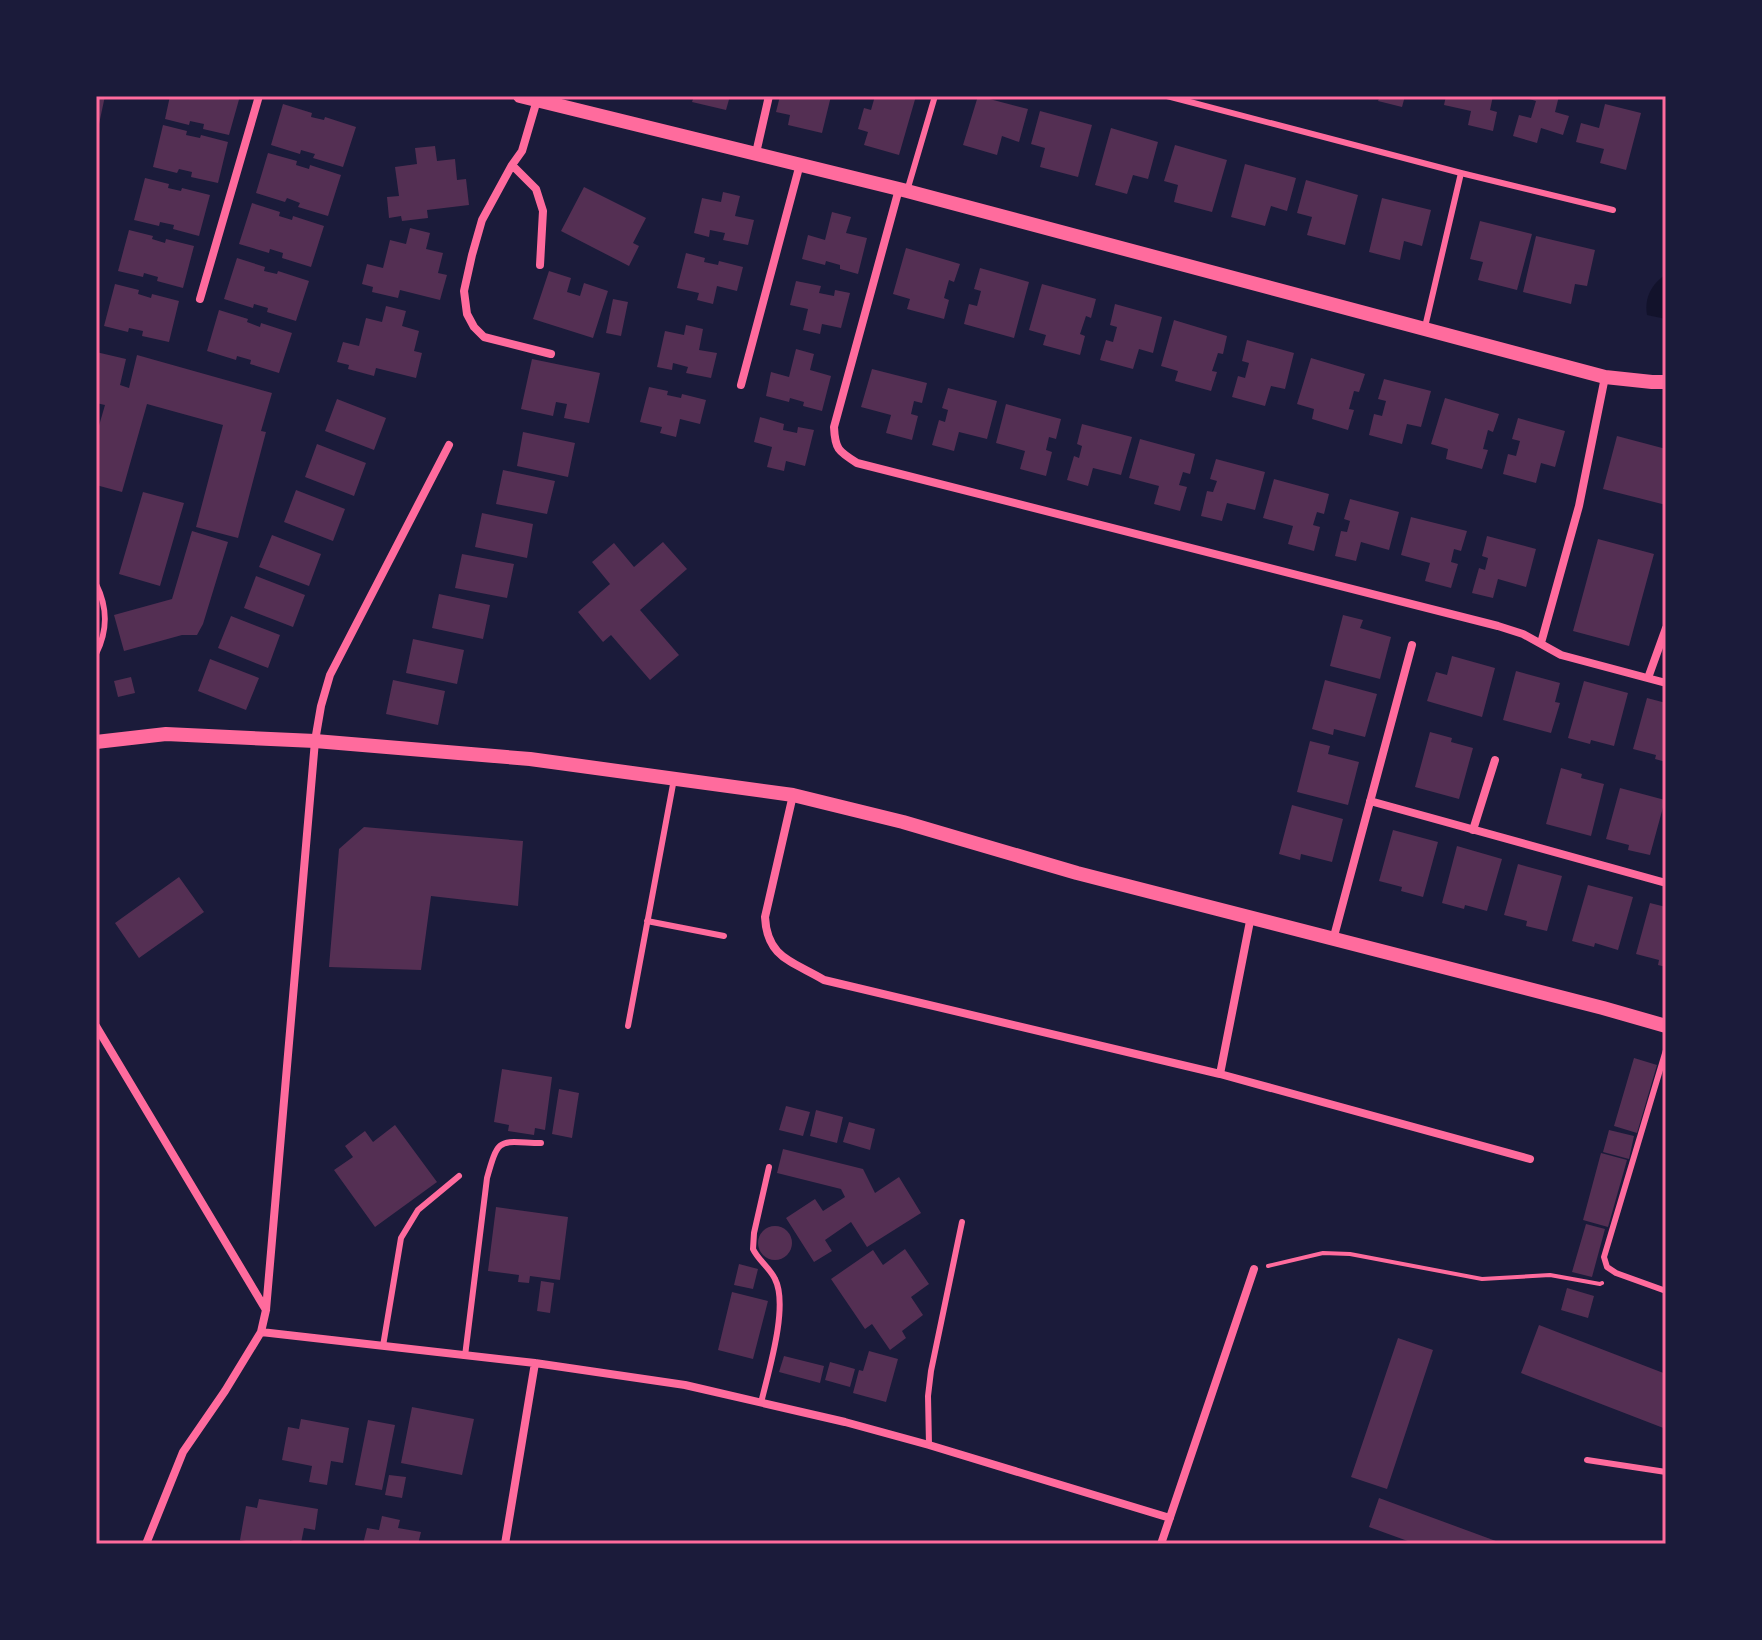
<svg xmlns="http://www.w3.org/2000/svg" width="1762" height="1640" font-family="'Libre Baskerville',serif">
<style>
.water{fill:#12122b}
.building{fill:#542f53}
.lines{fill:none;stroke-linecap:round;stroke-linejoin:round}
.path{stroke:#ff6b9d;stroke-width:4}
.service{stroke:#ff6b9d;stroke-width:6}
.minor{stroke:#ff6b9d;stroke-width:8}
.tertiary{stroke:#ff6b9d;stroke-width:14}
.neatline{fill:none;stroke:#ff6b9d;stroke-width:3}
</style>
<rect width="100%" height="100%" fill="#1b1b3a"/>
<path class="water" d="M1666 274V319L1647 315C1644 297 1652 284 1666 274Z"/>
<path class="building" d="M96 96H105L99 124 96 123Z
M170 96H240L229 135 203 129 204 124 190 121 189 125 165 119Z
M694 96H730L726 110 692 102Z
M780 96H831L822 133 788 125 790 115 776 112Z
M875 96H916L899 155 864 145 868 132 858 129 864 108 871 110Z
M978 96 1028 109 1019 142 1002 136 997 155 963 145Z
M1380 96H1405L1402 107 1378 101Z
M1446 96H1493L1490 110 1497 112 1493 131 1468 125 1471 111 1444 105Z
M1519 96H1559L1555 112 1569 116 1563 135 1541 128 1537 143 1513 136 1519 115 1531 118 1536 101Z
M283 104 312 113 311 117 324 120 325 117 356 127 343 167 313 158 315 154 301 150 300 154 271 145Z
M1605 104 1641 113 1626 170 1600 163 1604 149 1576 142 1581 123 1599 128Z
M1040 111 1092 125 1078 177 1040 167 1045 148 1031 144Z
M163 125 187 131 186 135 200 138 201 135 228 142 218 183 191 177 192 172 179 169 177 173 153 167Z
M1111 128 1158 142 1148 179 1133 175 1127 194 1095 185Z
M1175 145 1227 160 1212 212 1174 202 1178 185 1164 181Z
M435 146 437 161 455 159 457 180 466 179 469 205 427 210 428 218 402 221 401 216 389 218 387 197 399 196 395 167 417 164 415 148Z
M268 153 297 161 296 165 309 169 310 165 341 175 328 216 298 207 300 203 287 198 285 202 256 193Z
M1245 164 1296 178 1287 211 1271 206 1265 226 1231 217Z
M145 178 169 184 168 188 181 191 182 188 210 195 199 236 173 229 174 225 160 222 159 226 134 220Z
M1306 180 1358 195 1345 245 1307 235 1312 217 1297 213Z
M584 187 646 218 633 243 639 246 629 266 561 231Z
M723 192 740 196 735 216 754 220 748 245 723 240 725 233 710 230 709 237 694 233 702 198 721 202Z
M1382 198 1431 210 1422 246 1404 241 1400 260 1369 252Z
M252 203 280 212 279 216 292 220 293 216 324 226 311 267 282 258 283 253 270 249 269 253 239 244Z
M832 212 851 217 846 233 867 238 858 274 840 269V265L826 261 825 265 802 259 808 235 825 240Z
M1480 221 1532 234 1517 290 1478 280 1483 262 1470 259Z
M410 228 430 233 426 249 443 253 438 273 447 275 440 300 400 290 398 298 372 292 373 287 362 284 367 264 383 268 390 240 406 244Z
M129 230 153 236 152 239 165 243 166 239 194 246 183 288 157 281 158 277 144 273 143 277 118 271Z
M1536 236 1595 250 1587 286 1575 284 1571 304 1523 292Z
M906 248 960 264 954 282 949 280 944 298 949 300 944 319 907 309 910 299 893 294Z
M686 253 705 258 704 262 718 265 719 261 743 267 737 291 717 286 713 304 697 300 699 293 677 288Z
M237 258 265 267 264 271 277 274 278 271 309 281 296 321 267 312 268 308 254 304 253 308 224 299Z
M980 268 1029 282 1014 338 964 324 969 304 977 306 981 291 974 289Z
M549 271 571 278 567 292 580 296 584 283 608 291 593 338 533 319Z
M796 281 821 286 819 293 834 296 835 290 850 293 841 328 822 324 820 334 803 330 808 309 790 305Z
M115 284 139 290 138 294 151 298 152 294 179 301 169 342 142 336 143 331 129 328 128 332 104 326Z
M1042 284 1096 299 1091 318 1086 316 1080 334 1085 336 1080 355 1043 345 1046 335 1029 330Z
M613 299 628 302 621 336 606 333Z
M1115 304 1162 317 1153 353 1139 349 1133 369 1100 360 1106 340 1113 342 1117 327 1110 325Z
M386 306 406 311 402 326 419 331 414 351 422 353 416 378 376 368 374 376 348 369 349 365 337 362 343 342 359 346 366 318 382 322Z
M219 310 248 319 247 322 260 327 261 323 292 333 279 373 250 364 251 360 237 356 236 360 207 351Z
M1174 320 1227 336 1223 354 1218 353 1212 371 1217 372 1211 391 1175 381 1178 371 1161 366Z
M686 325 703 329 699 350 717 353 711 378 686 373 688 367 673 363 672 370 657 367 665 331 684 335Z
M1247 340 1294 353 1285 389 1271 386 1265 406 1232 397 1238 376 1245 378 1249 363 1242 361Z
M796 349 814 354 810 370 831 376 822 411 803 406 804 402 790 398 789 402 766 396 771 372 789 377Z
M96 352 126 359 120 385 129 388 137 355 272 393 261 431 266 432 238 538 196 527 223 425 147 404 122 492 96 485V436L105 405 96 403Z
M1311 358 1365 374 1359 392 1354 391 1349 409 1354 410 1348 430 1312 419 1314 409 1297 404Z
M532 359 600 373 589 423 564 418 567 404 556 402 553 416 521 409Z
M872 369 927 383 922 403 914 401 911 414 918 416 912 440 886 433 891 415 861 407Z
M1384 379 1431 391 1421 427 1407 424 1402 444 1369 435 1374 414 1382 416 1386 401 1378 399Z
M649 387 668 391 667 395 681 398 682 394 706 400 700 424 680 419 676 437 660 433 662 427 640 422Z
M948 388 997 401 987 439 959 432 954 451 932 445 939 420 945 422 948 410 942 408Z
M1445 398 1499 414 1493 432 1488 430 1483 449 1488 450 1482 469 1446 459 1448 449 1431 444Z
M337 399 386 418 374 450 325 431Z
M1006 404 1061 419 1056 439 1049 437 1046 450 1052 452 1046 476 1020 469 1025 451 996 443Z
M760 417 784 424 783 430 797 433 798 427 814 430 805 466 786 461 784 471 767 467 772 447 754 442Z
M1518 418 1565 431 1555 467 1541 463 1536 483 1503 474 1508 454 1516 456 1520 441 1512 439Z
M1082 424 1132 437 1121 475 1093 468 1088 486 1067 480 1074 456 1079 458 1082 446 1077 444Z
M523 432 575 443 568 477 517 466Z
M1617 436 1666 449V505L1603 489Z
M1140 439 1195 454 1190 474 1183 472 1179 485 1187 487 1180 511 1154 504 1159 486 1129 478Z
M317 444 366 463 354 496 305 477Z
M1216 459 1265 472 1255 510 1227 503 1222 521 1201 516 1207 491 1213 492 1217 481 1210 479Z
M503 470 555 481 547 514 496 504Z
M1274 479 1329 494 1324 514 1317 512 1313 525 1320 527 1314 551 1288 544 1293 526 1263 518Z
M296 490 345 509 333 541 284 522Z
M143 492 184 503 160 586 119 574Z
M1350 499 1399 512 1389 550 1361 542 1356 561 1335 556 1341 531 1347 532 1350 521 1344 519Z
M482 513 533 524 527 558 475 547Z
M1411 517 1467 531 1461 551 1454 549 1451 562 1458 564 1451 588 1425 581 1430 563 1401 555Z
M192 531 228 542 203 624 197 635H182L124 651 114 615 172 599Z
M272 535 321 554 309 586 259 567Z
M1487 536 1536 549 1526 587 1498 579 1493 598 1472 593 1479 568 1485 570 1488 558 1482 556Z
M1598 539 1654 554 1629 646 1573 631Z
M663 542 687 569 640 610 679 655 650 680 611 635 603 642 578 612 610 584 592 562 614 543 634 567Z
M462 554 514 564 507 598 455 588Z
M256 576 305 595 293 627 244 608Z
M439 594 490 605 483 639 432 628Z
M1343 615 1363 620 1360 628 1391 637 1380 679 1330 666Z
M231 616 280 635 268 668 218 648Z
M413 639 464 650 457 684 406 673Z
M1452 656 1495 668 1482 717 1427 701 1436 672 1447 675Z
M210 659 259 678 246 710 198 691Z
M1516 671 1560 683 1555 702 1560 703 1551 733 1503 720Z
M131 677 135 693 118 697 114 681Z
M393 680 445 691 438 725 386 714Z
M1325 680 1377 694 1365 737 1334 729 1333 735 1312 729Z
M1584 681 1628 693 1614 746 1591 740 1590 744 1568 738Z
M1647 698 1666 703V762L1655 759 1656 755 1633 749Z
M1430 732 1452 738 1451 742 1473 748 1459 799 1415 787Z
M1310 741 1330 746 1328 754 1359 762 1348 805 1297 792Z
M1561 768 1582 774 1581 778 1604 784 1591 836 1546 824Z
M1620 788 1665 800 1650 855 1628 850 1629 845 1606 839Z
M1292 805 1343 819 1332 862 1301 854 1300 860 1279 854Z
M364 827 523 841 518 906 431 896 421 970 329 967 339 849Z
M1393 830 1438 842 1423 897 1401 891 1402 887 1379 881Z
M1457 846 1502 859 1487 911 1465 905 1464 909 1442 903Z
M1518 864 1562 876 1547 931 1526 926 1527 921 1504 915Z
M179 877 204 912 139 958 115 923Z
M1588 885 1633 897 1618 950 1595 943 1594 947 1572 941Z
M1650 903 1666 907V967L1658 965 1659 960 1636 954Z
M1634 1058 1657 1065 1637 1133 1614 1126Z
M502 1069 552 1077 545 1130 535 1128 534 1135 508 1131 509 1125 494 1122Z
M559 1089 579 1093 572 1138 552 1134Z
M786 1106 810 1112 803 1136 779 1130Z
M816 1110 843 1117 837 1143 810 1136Z
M849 1122 875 1129 870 1150 843 1142Z
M395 1125 437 1182 375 1227 334 1170 353 1157 345 1146 365 1131 373 1142Z
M1609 1130 1634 1136 1629 1159 1603 1152Z
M783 1149 863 1169 875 1193 899 1177 921 1213 867 1247 851 1222 825 1240 832 1251 814 1262 786 1218 815 1199 823 1211 845 1197 841 1189 777 1173Z
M1601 1153 1627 1160 1608 1227 1583 1220Z
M496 1207 568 1217 560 1280 530 1276 529 1283 518 1282 519 1275 488 1271Z
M1586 1224 1605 1229 1592 1277 1572 1272Z
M758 1243a17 17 0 1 1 34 0a17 17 0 1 1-34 0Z
M905 1249 929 1284 911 1297 923 1315 902 1331 906 1338 890 1350 872 1324 865 1329 831 1279 873 1250 883 1265Z
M739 1264 758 1269 753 1289 734 1285Z
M541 1281 554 1283 550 1313 537 1311Z
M1567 1288 1594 1296 1588 1318 1561 1310Z
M732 1292 768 1301 753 1359 718 1350Z
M1539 1325 1666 1374V1429L1521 1373Z
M1398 1338 1433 1350 1387 1489 1351 1477Z
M869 1351 898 1359 886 1402 853 1393 859 1370 863 1371Z
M784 1356 824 1366 820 1383 779 1372Z
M830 1362 855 1369 850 1387 825 1380Z
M412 1407 474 1419 462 1475 401 1463Z
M301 1419 349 1428 343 1463 331 1461 327 1485 309 1482 312 1466 282 1460 288 1427 299 1429Z
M368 1420 395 1425 382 1490 355 1485Z
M389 1475 406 1477 402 1498 385 1495Z
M1379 1498 1504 1544H1416L1369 1527Z
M259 1499 318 1509 315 1530 304 1528 301 1543 290 1540 289 1544H264L240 1540 246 1506 257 1508Z
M382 1516 400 1520 398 1528 421 1532 418 1544H363L367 1528 379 1530Z"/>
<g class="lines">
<path class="path" d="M1268 1266 1323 1253 1350 1254 1482 1279 1550 1275 1600 1284 1602 1283"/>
<path class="service" d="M1167 96 1461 173 1613 210
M907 191 935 96
M1425 327 1461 173
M96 584C108 608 108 630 96 654
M647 921 724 936
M628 1026 674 779
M1666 1050 1604 1257 1607 1267 1616 1273 1666 1291
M383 1346 401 1238 418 1210 459 1176
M465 1356 487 1178C499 1135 499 1142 541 1143
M761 1403C768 1373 789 1306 775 1279 770 1268 758 1260 753 1249L754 1233 769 1167
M929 1445 928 1396 931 1371 962 1222
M1587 1460 1666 1472"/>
<path class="minor" d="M537 100 522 151 512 165 482 220 472 255 464 291 467 314 474 327 484 337 551 354
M756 153 769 96
M512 165 536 189 543 211 540 265
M899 189 834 427C835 449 838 451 857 463L1498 626 1523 634 1561 655 1666 683
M200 299 259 96
M741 385 800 164
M1541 643 1579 506 1605 377
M1648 678 1666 628
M793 795 765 917C767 958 792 961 824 980L1220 1074 1530 1159
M1370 801 1666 883
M1473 830 1495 760
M1333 940 1412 645
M96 1026 266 1310
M1220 1074 1251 916
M261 1332 535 1363 685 1385 845 1422 929 1445 1170 1518
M146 1544 183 1452 225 1391 261 1332 266 1310 315 741 321 706 330 675 449 445
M505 1544 535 1363
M1161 1544 1254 1269"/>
<path class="tertiary" d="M520 96 907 191 1605 377 1652 382H1666
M96 742 166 734 315 741 530 759 793 795 903 822 1077 873 1603 1008 1666 1026"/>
</g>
<rect width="1762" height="1640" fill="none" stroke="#1b1b3a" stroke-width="196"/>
<rect x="98" y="98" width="1566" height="1444" class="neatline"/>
</svg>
